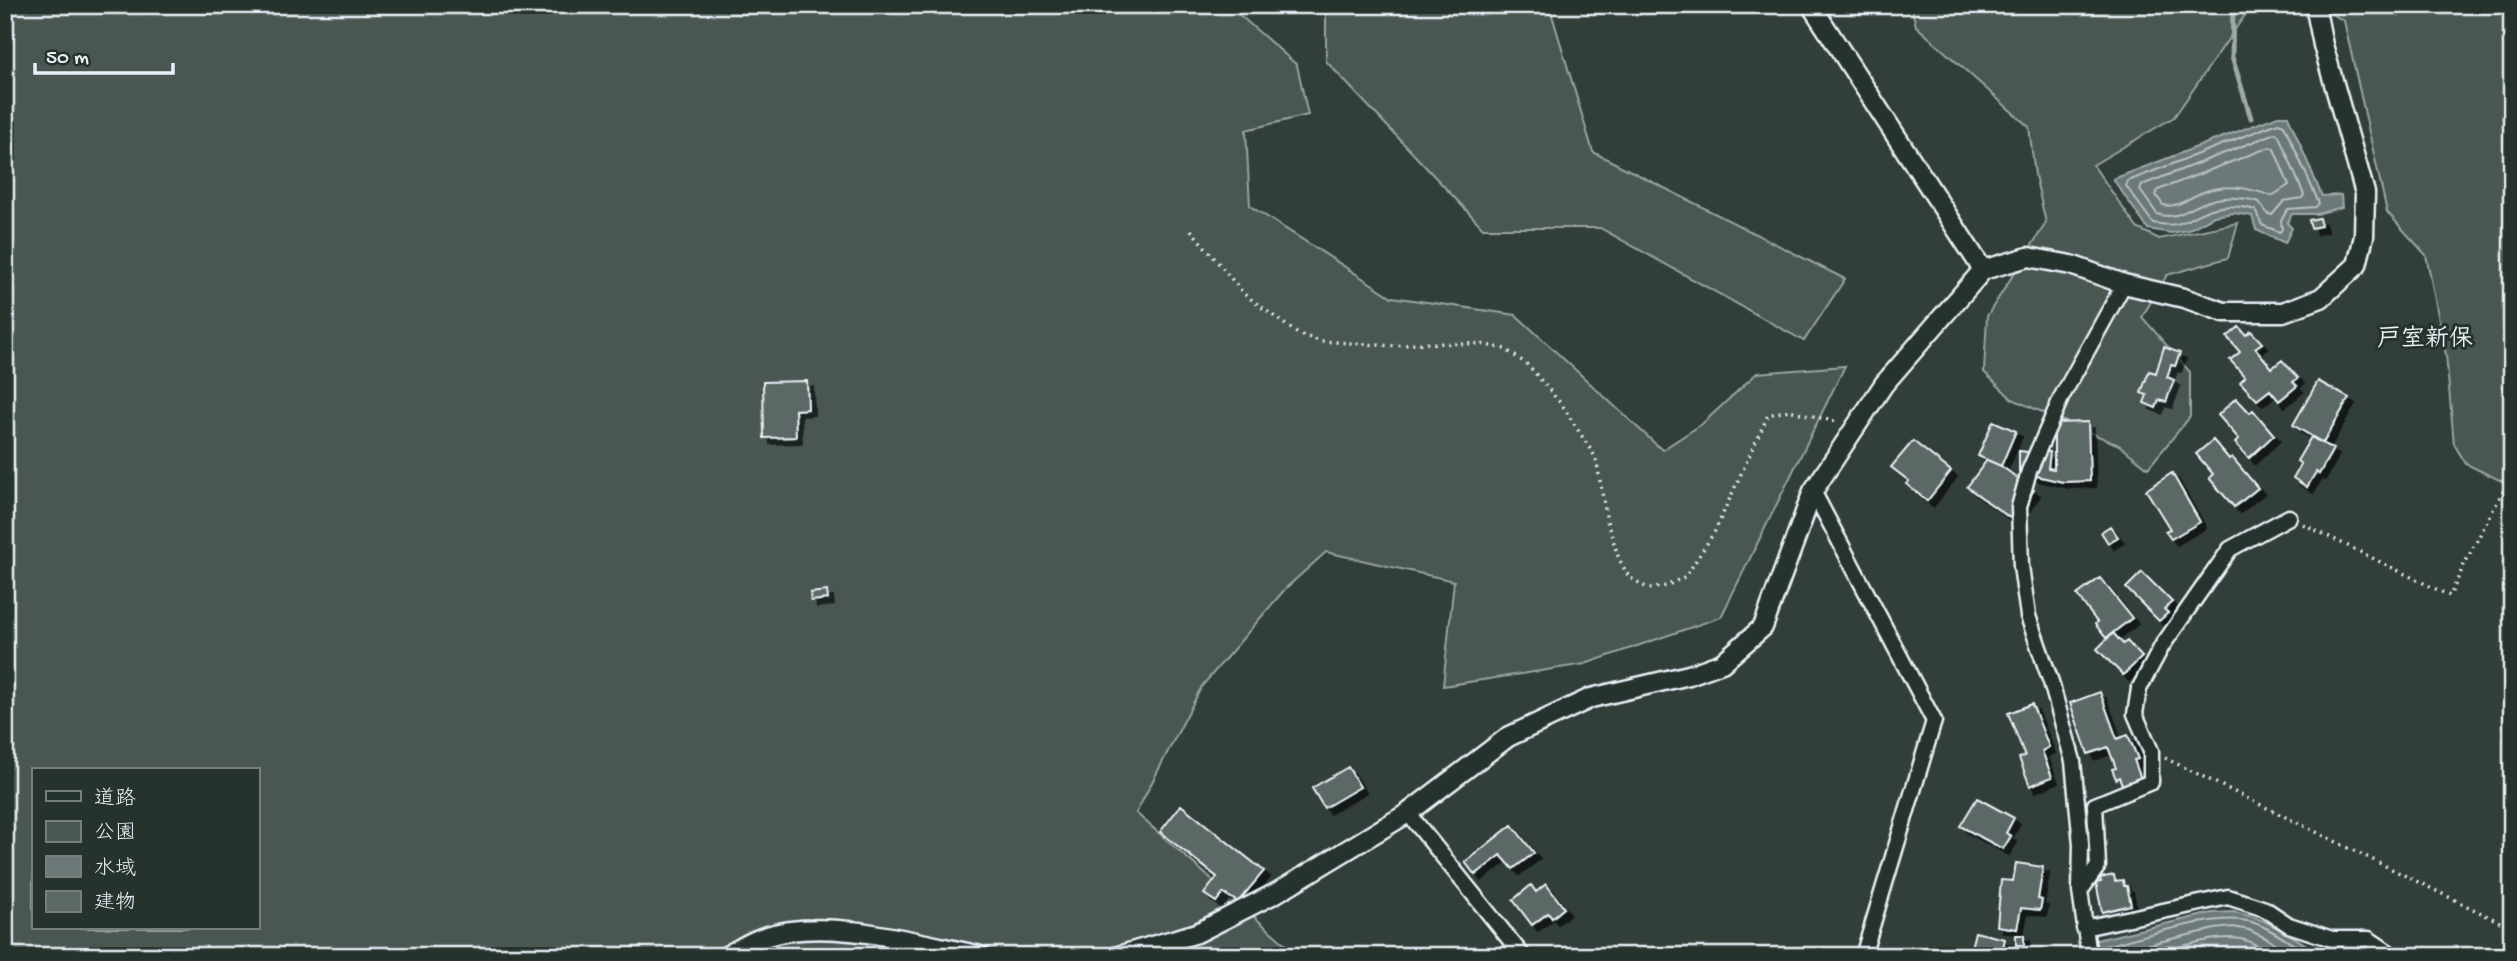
<svg xmlns="http://www.w3.org/2000/svg" width="2517" height="961" font-family="'Gochi Hand','Klee One',sans-serif">
<style>
.green{fill:#495651;stroke:#98a4a4;stroke-width:2;fill-rule:evenodd}
.water{fill:#6d7978;stroke:#9ea9ab;stroke-width:2}
.lines{fill:none;stroke-linecap:round;stroke-linejoin:round}
.shore{stroke:#b7c1c5;stroke-width:2}
.stream{stroke:#9ea9ab;stroke-width:5}
.building{fill:#5c6865;stroke:#e8f1f8;stroke-width:2;filter:url(#shadow)}
.minor-casing{stroke:#e8f1f8;stroke-width:19}
.tertiary-casing{stroke:#e8f1f8;stroke-width:23}
.path{stroke:#e8f1f8;stroke-width:3.5;stroke-dasharray:2 5;stroke-linecap:butt}
.minor{stroke:#26332d;stroke-width:14}
.tertiary{stroke:#26332d;stroke-width:18}
.labels{text-anchor:middle;dominant-baseline:central;stroke-width:6;stroke-linejoin:round;paint-order:stroke}
.quarter-label{font-size:24px;font-weight:bold;fill:#e8f1f8;stroke:#26332d}
</style>
<defs>
<filter id="shadow"><feDropShadow dx="6" dy="6" stdDeviation="0" flood-color="#0009"/></filter>
</defs>
<rect width="100%" height="100%" fill="#323e39"/>
<filter id="ink" filterUnits="userSpaceOnUse"><feTurbulence type="fractalNoise" baseFrequency=".0143" numOctaves="2"/><feDisplacementMap in="SourceGraphic" scale="14" xChannelSelector="R" yChannelSelector="G"/><feConvolveMatrix kernelMatrix="1 2 1 2 8 2 1 2 1" color-interpolation-filters="sRGB"/></filter>
<g filter="url(#ink)">
<path class="green" d="M5 5H1228L1297 65 1308 115 1246 130 1250 206 1392 297 1516 315 1662 450 1702 424 1757 373 1845 366 1721 617 1585 664 1443 686 1454 581 1326 552 1286 588 1202 686 1136 813 1293 951 1296 956H5ZM33 770H257V928H33Z
M1326 5H1549L1593 152 1845 279 1804 341 1600 228H1483L1326 61Z
M1911 5H2252L2174 117 2093 165 2137 228 2159 239 2238 223 2228 258 2167 275 2142 317 2190 372V417L2148 468 2119 445 2012 399 1984 372 1987 316 2046 223 2035 175 2029 127 1916 26Z
M2316 5H2512V486L2466 464 2454 444 2446 355 2426 255 2387 212 2344 21Z"/>
<path class="water" d="M2278 116H2288L2322 196 2341 195 2342 207 2317 214H2292L2287 223 2292 228 2285 243 2256 230 2252 216 2234 213 2214 216 2188 230 2171 233 2148 229 2113 179Z
M2234 912C2263 917 2286 932 2311 948L2308 956H2098L2092 941 2212 913Z"/>
<g class="lines">
<path class="shore" d="M2278 123 2284 125 2319 203 2316 207 2288 209 2281 220 2282 229 2280 232 2262 225 2255 210C2241 206 2225 205 2211 209 2184 218 2185 229 2153 223L2126 186 2128 181Z
M2276 133 2279 136 2304 195 2302 198 2284 201 2272 215 2268 214 2259 202C2243 197 2224 196 2209 201 2189 207 2179 221 2157 214L2140 190 2142 185Z
M2270 147 2274 149 2289 185 2272 196C2251 189 2229 183 2206 191 2191 195 2179 209 2163 205L2156 195 2158 190Z
M2104 956 2103 948 2105 946C2142 937 2214 913 2248 921 2267 926 2284 939 2301 949L2302 956
M2113 956 2115 952 2215 929 2233 927 2249 930 2268 939 2293 956
M2146 956C2173 950 2218 932 2245 940 2255 943 2265 950 2274 956"/>
<path class="stream" d="M2233 5 2232 57 2251 118"/>
</g>
<path class="building" d="M2319 218 2321 226 2311 228 2309 220Z
M2239 327 2246 335 2251 331 2262 343 2255 348 2272 368 2282 360 2298 378 2293 382 2297 386 2279 401 2270 390 2257 400 2240 382 2245 377 2230 360 2240 352 2227 337Z
M2164 347 2180 353 2175 366 2171 365 2167 377 2174 380 2166 402 2159 400 2156 408 2144 403 2147 395 2141 393 2149 371 2156 373Z
M807 381 808 409 795 410 796 437 764 438 763 382Z
M2318 381 2349 398 2323 443 2293 425Z
M2236 398 2250 413 2253 410 2274 435 2249 458 2235 443 2239 439 2218 415Z
M1993 421 2016 431 2001 466 1978 456Z
M2088 422 2090 481 2063 482 2019 472V451L2044 454 2045 452H2050L2048 468 2054 469V423Z
M2311 437 2333 449 2319 474 2316 472 2307 487 2293 478 2301 464 2297 461Z
M2213 440 2229 459 2232 457 2258 488 2234 507 2209 478 2213 474 2196 454Z
M1913 441 1951 471 1927 501 1906 484 1909 481 1891 467Z
M1987 460 2001 466 2034 490 2013 520 1967 487Z
M2172 473 2200 522 2171 539 2165 531 2170 529 2146 490Z
M2110 526 2118 537 2108 543 2101 532Z
M2142 572 2172 602 2164 609 2168 613 2159 621 2126 588Z
M2100 578 2132 618 2106 638 2095 624 2097 622 2077 595Z
M827 591 828 599 811 601 810 593Z
M2113 633 2123 644 2127 641 2142 657 2123 675 2097 649Z
M2100 692 2117 739 2128 735 2138 759 2134 760 2142 782 2124 789 2119 777 2116 779 2112 769 2116 768 2108 747 2088 754 2070 703Z
M2032 704 2049 747 2042 751 2052 777 2030 786 2019 758 2025 756 2008 713Z
M1348 767 1360 787 1324 808 1312 788Z
M1977 798 2014 818 2006 833 2011 836 2003 849 1960 826Z
M1181 805 1264 871 1238 902 1223 893 1216 902 1204 894 1217 877 1160 832Z
M1512 825 1534 853 1513 869 1501 855 1475 875 1465 862Z
M2016 863 2043 867 2038 899 2042 900 2040 910 2021 908 2017 929 1997 926 2001 880 2013 881Z
M2114 875 2115 881 2123 880 2124 886H2127L2131 905 2102 912 2096 883 2101 882 2100 878Z
M1546 884 1564 908 1552 918 1548 913 1532 925 1513 900 1531 885 1536 892Z
M1975 932 2005 939 2001 956H1969Z
M2016 935H2024V945H2016Z"/>
<g class="lines">
<defs>
<path id="minor" d="M1813 491 1934 721 1863 956
M1408 813 1523 956
M2081 890 2098 866 2095 805 2151 782V751L2135 714 2139 689 2162 646 2230 549 2289 517
M2084 928 2228 897 2265 909 2289 925 2332 939H2369L2394 956
M2089 956 2080 891 2081 844 2073 761 2051 682 2028 616 2021 566 2019 507 2029 471 2062 396 2124 284"/>
<path id="tertiary" d="M1811 5 1983 270
M726 956C738 950 751 941 764 937 827 916 917 943 981 956
M1118 956 1197 933 1276 893 1408 813 1508 737 1591 698 1689 675 1722 663 1763 627 1813 491 1884 384 1983 270 2028 257 2071 265 2124 284 2184 298 2224 312H2283L2321 298 2357 265 2364 236 2365 193 2323 45 2315 5"/>
</defs>
<use href="#minor" class="minor-casing"/>
<use href="#tertiary" class="tertiary-casing"/>
<path class="path" d="M1191 230 1244 294 1298 334 1320 341 1394 346 1425 343 1481 344 1505 349 1528 365 1562 405 1596 458 1607 521 1619 559 1629 577 1649 589 1666 586 1686 576 1715 531 1768 415 1789 410 1837 422
M2303 524 2450 596 2464 565 2511 476
M2165 758 2512 928"/>
<use href="#minor" class="minor"/>
<use href="#tertiary" class="tertiary"/>
</g>
</g>
<g class="labels">
<g class="quarter-label">
<text x="2425" y="340">戸室新保</text>
</g>
</g>
<rect width="2517" height="961" fill="none" stroke="#26332d" stroke-width="28"/>
<rect x="14" y="14" width="2489" height="933" fill="none" stroke="#e8f1f8" stroke-width="2.5" filter="url(#ink)"/>
<rect x="32" y="768" width="228" height="161" fill="#26332d" stroke="#747f7e" stroke-width="2"/>
<rect x="46" y="791" width="35" height="10" fill="#26332d" stroke="#747f7e" stroke-width="2"/>
<text x="94" y="804" font-size="21" fill="#e8f1f8">道路</text>
<rect x="46" y="821" width="35" height="21" fill="#495651" stroke="#747f7e" stroke-width="2"/>
<text x="94" y="838" font-size="21" fill="#e8f1f8">公園</text>
<rect x="46" y="856" width="35" height="21" fill="#6d7978" stroke="#747f7e" stroke-width="2"/>
<text x="94" y="874" font-size="21" fill="#e8f1f8">水域</text>
<rect x="46" y="891" width="35" height="21" fill="#5c6865" stroke="#747f7e" stroke-width="2"/>
<text x="94" y="908" font-size="21" fill="#e8f1f8">建物</text>
<path d="M35 63v10h138v-10" fill="none" stroke="#e8f1f8" stroke-width="3.5"/>
<text x="46" y="63" font-size="21" fill="#e8f1f8" stroke="#26332d" stroke-width="5" paint-order="stroke">50 m</text>
</svg>
